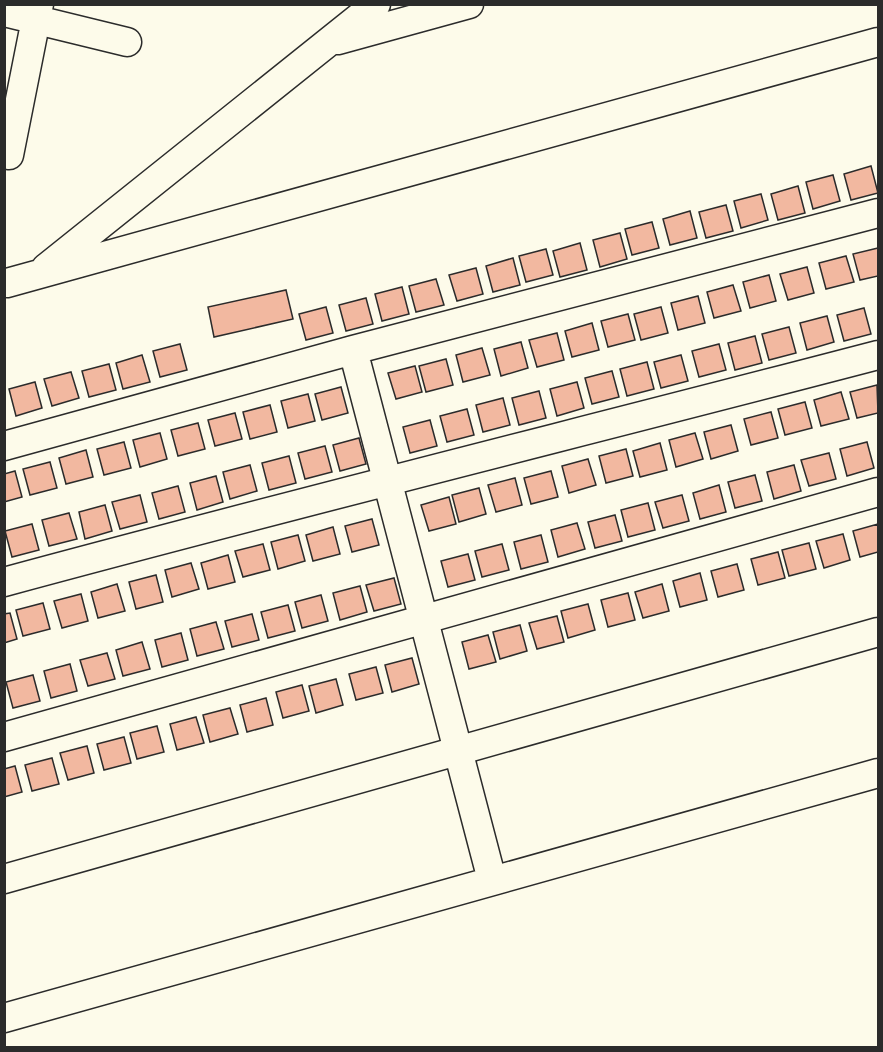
<svg xmlns="http://www.w3.org/2000/svg" width="883" height="1052" font-family="'Exo 2',sans-serif">
<style>
.building{fill:#f2b8a0;stroke:#2b2b2b;stroke-width:1.5}
.lines{fill:none;stroke-linecap:round;stroke-linejoin:round}
.minor-casing{stroke:#2b2b2b;stroke-width:31}
.minor{stroke:#fdfbea;stroke-width:28}
</style>
<rect width="100%" height="100%" fill="#fdfbea"/>
<path class="building" d="M871 166 878 193 851 200 844 174Z
M833 175 840 201 813 209 806 182Z
M798 186 805 213 778 220 771 194Z
M761 194 768 220 741 228 734 201Z
M726 205 733 231 706 238 699 212Z
M690 211 697 238 670 245 663 219Z
M652 222 659 248 632 255 625 229Z
M620 233 627 259 600 267 593 240Z
M580 243 587 270 560 277 553 251Z
M878 248V276L860 280 853 254Z
M546 249 553 275 526 282 519 256Z
M846 256 854 282 826 289 819 263Z
M513 258 520 285 493 292 486 266Z
M807 267 814 293 788 300 780 274Z
M476 268 483 294 457 301 449 275Z
M769 275 776 301 750 308 743 282Z
M436 279 444 305 416 312 409 286Z
M733 285 741 311 714 318 707 292Z
M402 287 409 314 382 321 375 294Z
M286 290 293 319 214 337 208 307Z
M698 296 705 323 678 330 671 303Z
M366 298 373 324 346 331 339 305Z
M326 307 333 333 306 340 299 314Z
M661 307 668 333 641 340 634 314Z
M864 308 871 334 844 341 837 315Z
M628 314 635 340 608 347 601 321Z
M827 316 834 342 807 350 800 323Z
M592 323 599 350 572 357 565 331Z
M789 327 796 353 769 360 762 334Z
M557 333 564 360 537 367 529 340Z
M755 336 762 363 735 370 728 343Z
M521 342 528 368 501 376 494 349Z
M180 344 187 370 160 377 153 351Z
M719 344 726 370 699 377 692 351Z
M482 348 490 375 463 382 456 355Z
M142 355 150 382 123 389 116 363Z
M681 355 688 381 661 388 654 362Z
M446 359 453 385 426 392 419 366Z
M647 362 654 389 627 396 620 369Z
M109 364 116 390 89 397 82 371Z
M415 366 422 392 396 399 388 373Z
M612 371 619 397 592 404 585 378Z
M71 372 79 398 52 406 44 379Z
M35 382 42 408 16 416 9 389Z
M577 382 584 408 557 416 550 389Z
M877 385 878 413 857 418 850 392Z
M341 387 348 413 322 420 315 394Z
M539 391 546 418 519 425 512 398Z
M841 392 849 419 821 426 814 400Z
M308 394 315 421 288 428 281 401Z
M503 398 510 425 483 432 476 405Z
M805 402 812 428 785 435 778 409Z
M270 405 277 432 250 439 243 412Z
M467 409 474 435 447 442 440 416Z
M771 412 778 438 751 445 744 419Z
M235 413 242 439 215 446 208 420Z
M430 420 437 446 410 453 403 427Z
M198 423 205 449 178 456 171 430Z
M731 425 738 451 711 459 704 432Z
M160 433 167 459 140 467 133 440Z
M695 433 703 459 676 467 669 440Z
M359 438 366 464 340 471 333 445Z
M124 442 131 468 104 475 97 449Z
M867 442 874 468 847 476 840 449Z
M660 443 667 470 640 477 633 451Z
M325 446 332 472 305 479 298 453Z
M626 449 633 476 606 483 599 456Z
M86 450 93 477 66 484 59 458Z
M829 453 836 479 809 486 801 460Z
M289 456 296 483 269 490 262 463Z
M588 459 596 485 569 493 562 466Z
M50 462 57 488 30 495 23 469Z
M250 465 257 491 230 499 223 472Z
M794 465 801 491 774 499 767 472Z
M15 471 22 497 4 502V474Z
M551 471 558 497 531 504 524 478Z
M755 475 762 501 735 508 728 482Z
M216 476 223 502 197 510 190 483Z
M515 478 522 505 496 512 488 485Z
M719 485 726 512 700 519 693 493Z
M178 486 185 512 159 519 152 493Z
M479 488 486 514 459 522 452 495Z
M140 495 147 522 120 529 112 502Z
M682 495 689 521 663 528 655 502Z
M449 497 456 524 429 531 421 505Z
M648 503 655 530 628 537 621 510Z
M105 505 112 531 85 539 79 512Z
M69 513 77 539 49 546 42 520Z
M615 515 622 541 595 548 588 522Z
M372 519 379 545 352 552 345 526Z
M577 523 585 549 558 557 551 530Z
M32 524 39 550 12 557 5 531Z
M878 524V552L860 557 853 531Z
M333 527 340 554 313 561 306 535Z
M843 534 850 560 824 568 816 541Z
M298 535 305 561 278 569 271 542Z
M541 535 548 562 521 569 514 542Z
M809 543 816 569 789 576 782 550Z
M263 544 270 570 243 577 235 551Z
M502 544 509 570 482 577 475 551Z
M778 552 785 578 758 585 751 559Z
M468 554 475 580 448 587 441 561Z
M228 555 235 582 208 589 201 563Z
M191 563 199 589 172 597 165 570Z
M737 564 744 590 718 597 711 571Z
M700 573 707 600 680 607 673 581Z
M156 575 163 602 136 609 129 582Z
M394 578 401 604 374 611 366 585Z
M117 584 125 611 98 618 91 592Z
M662 584 669 611 643 618 635 592Z
M360 586 367 612 340 620 333 593Z
M628 593 635 620 608 627 601 600Z
M81 594 88 621 62 628 54 601Z
M321 595 328 621 302 628 295 602Z
M43 603 50 629 23 636 16 610Z
M588 604 595 630 568 638 561 611Z
M288 605 295 631 268 638 261 612Z
M10 613 17 639 4 643V614Z
M252 614 259 640 232 647 225 621Z
M557 616 564 642 537 649 529 623Z
M216 622 224 649 197 656 190 629Z
M520 625 527 651 500 659 493 632Z
M181 633 188 660 162 667 155 640Z
M488 635 496 662 469 669 462 642Z
M142 642 150 669 123 676 116 650Z
M107 653 115 679 88 686 80 660Z
M412 658 419 684 392 692 385 665Z
M70 664 77 691 51 698 44 671Z
M376 667 383 693 356 700 349 674Z
M33 675 40 701 13 708 6 682Z
M336 679 343 705 316 713 309 686Z
M302 685 309 711 283 718 276 692Z
M266 698 273 725 247 732 240 705Z
M230 708 238 734 210 742 203 715Z
M196 717 204 743 177 750 170 724Z
M157 726 164 752 137 759 130 733Z
M124 737 131 763 104 770 97 744Z
M87 746 94 773 68 780 60 753Z
M52 758 59 784 32 791 25 765Z
M15 766 22 792 4 797V769Z"/>
<g class="lines">
<defs>
<path id="minor" d="M4 12 127 42
M338 40 469 4
M9 155 39 4
M46 268 376 4
M7 283 878 42
M353 350 492 880
M4 446 353 350 878 213
M4 582C295 503 587 431 878 355
M4 737 878 492
M4 879 878 632
M4 1018 878 773"/>
</defs>
<use href="#minor" class="minor-casing"/>
<use href="#minor" class="minor"/>
</g>
<rect width="883" height="1052" fill="none" stroke="#2b2b2b" stroke-width="12"/>
</svg>
